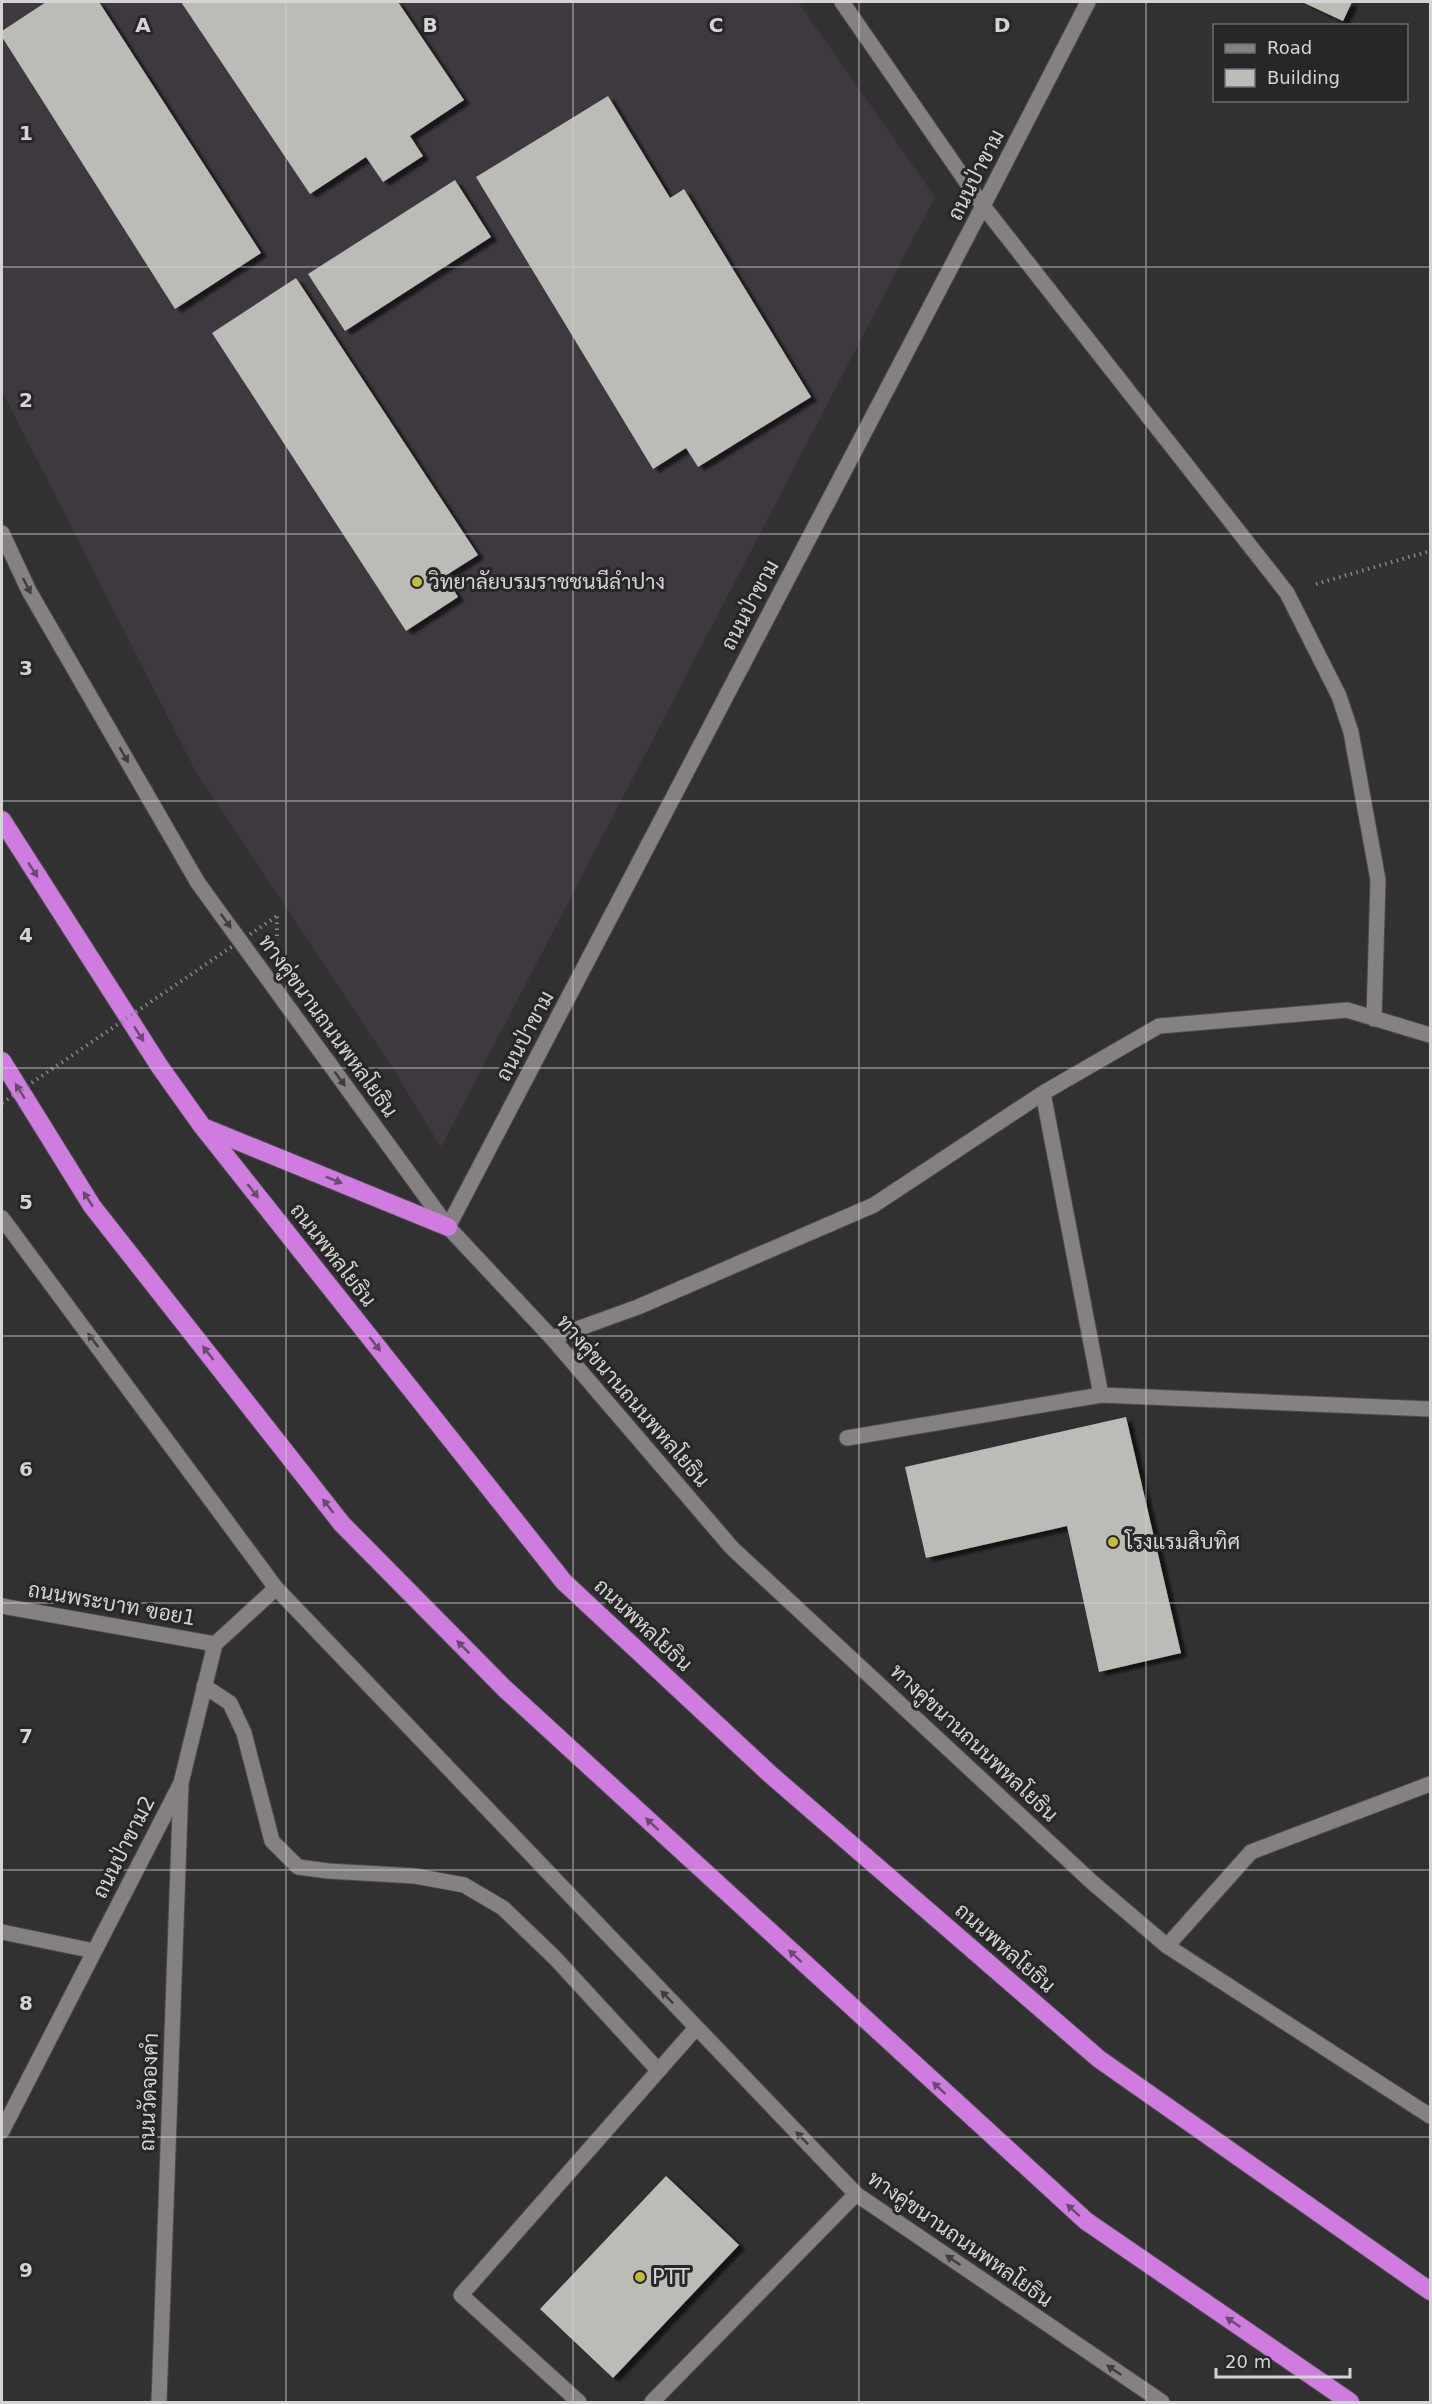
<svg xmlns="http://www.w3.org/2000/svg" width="1432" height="2404" font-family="'DejaVu Sans',Sarabun,sans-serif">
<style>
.built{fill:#3f3840}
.building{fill:#bcbcb7;filter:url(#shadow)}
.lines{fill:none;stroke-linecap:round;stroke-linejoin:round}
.lane-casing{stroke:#4e4c4f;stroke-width:17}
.street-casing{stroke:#4e4c4f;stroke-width:17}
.secondary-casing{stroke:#4e4c4f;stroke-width:17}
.highway-casing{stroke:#4e4c4f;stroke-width:20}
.path{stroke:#888588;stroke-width:4;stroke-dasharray:1.5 4.5;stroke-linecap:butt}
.lane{stroke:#848084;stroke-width:15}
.street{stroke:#848084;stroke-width:15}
.secondary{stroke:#848084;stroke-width:15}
.highway{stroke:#ce7dde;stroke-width:18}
.path-bridge{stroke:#888588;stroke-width:4;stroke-dasharray:1.5 4.5;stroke-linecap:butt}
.oneway{fill:#403c40}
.oneway2{fill:#6b4971}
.grid{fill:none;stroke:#d5d3d5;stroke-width:1.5;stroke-opacity:0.55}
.poi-dot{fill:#bfbe42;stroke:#292629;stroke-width:2}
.labels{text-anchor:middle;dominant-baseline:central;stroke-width:6;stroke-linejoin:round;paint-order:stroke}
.street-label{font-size:21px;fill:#d5d3d5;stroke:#292629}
.poi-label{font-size:21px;fill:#d5d3d5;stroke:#292629;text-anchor:start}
.grid-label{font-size:20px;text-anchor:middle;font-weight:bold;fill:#d5d3d5;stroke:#292629;stroke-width:6;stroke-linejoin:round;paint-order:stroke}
</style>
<defs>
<filter id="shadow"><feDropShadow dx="6" dy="4" stdDeviation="1.5" flood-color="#0009"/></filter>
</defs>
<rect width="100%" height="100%" fill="#333033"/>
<path class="built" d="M2 2H798L935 197 441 1147 392 1067 196 772 2 391Z"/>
<path class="building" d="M46 2H99L261 253 175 309 2 37V31Z
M181 2H398L464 100 410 136 423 156 383 182 366 157 310 194Z
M1302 2H1352L1343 21Z
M608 96 670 198 684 189 811 397 698 467 686 448 653 469 476 177Z
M455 180 491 237 345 331 308 274Z
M296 278 478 555 445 576 458 597 406 631 212 333Z
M1126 1417 1181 1653 1099 1672 1067 1526 926 1558 905 1467Z
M666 2176 739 2245 613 2378 540 2309Z"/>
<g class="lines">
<defs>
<path id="lane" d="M204 1686 230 1703 244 1733 272 1841 298 1867 328 1871 415 1876 464 1885 503 1908 555 1958 658 2070
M579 2402 461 2295 696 2028
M652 2402 856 2194"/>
<path id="street" d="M842 2 983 206 1287 593 1339 696 1351 732 1378 880 1374 1019
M1043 1093 1101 1395
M552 1338 638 1307 874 1205 1043 1093 1159 1026 1347 1010 1430 1035
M847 1438 1101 1395 1430 1409
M2 1606 215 1644
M2 1932 94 1951
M1167 1946 1251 1852 1430 1784
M2 2131 181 1783 215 1644 276 1588
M159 2402 181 1783"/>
<path id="secondary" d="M2 533 29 591 198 883 448 1227 552 1338 732 1548 1093 1883 1167 1946 1430 2116
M2 1218 276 1588 856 2194 1162 2402
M448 1227 983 206 1088 2"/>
<path id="highway" d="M2 820 160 1067 202 1126 564 1582 771 1775 1099 2059 1430 2291
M2 1061 92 1206 342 1524 504 1688 1086 2221 1350 2402
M203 1127 448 1227"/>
</defs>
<use href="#lane" class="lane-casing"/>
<use href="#street" class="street-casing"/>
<use href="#secondary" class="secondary-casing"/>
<use href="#highway" class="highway-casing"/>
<path class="path" d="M1316 584 1430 551
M277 936V916"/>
<use href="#lane" class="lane"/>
<use href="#street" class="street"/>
<use href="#secondary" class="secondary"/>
<use href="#highway" class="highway"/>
<path class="path-bridge" d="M2 1103 277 916"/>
</g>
<defs><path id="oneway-solid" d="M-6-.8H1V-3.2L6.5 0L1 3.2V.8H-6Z" transform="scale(1.5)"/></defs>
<g class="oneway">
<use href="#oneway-solid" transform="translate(27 586) rotate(63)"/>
<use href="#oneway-solid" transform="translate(124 755) rotate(60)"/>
<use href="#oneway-solid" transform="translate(226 921) rotate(54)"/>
<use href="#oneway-solid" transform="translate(340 1079) rotate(54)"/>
<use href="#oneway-solid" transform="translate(93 1340) rotate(-127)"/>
<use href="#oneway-solid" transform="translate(667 1997) rotate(-134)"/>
<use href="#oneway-solid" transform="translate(802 2138) rotate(-134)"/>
<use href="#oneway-solid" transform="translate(953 2260) rotate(-146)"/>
<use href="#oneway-solid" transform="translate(1114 2370) rotate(-146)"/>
</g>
<g class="oneway2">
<use href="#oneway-solid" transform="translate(33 870) rotate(57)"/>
<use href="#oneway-solid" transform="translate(139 1034) rotate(57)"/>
<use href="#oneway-solid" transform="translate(20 1091) rotate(-122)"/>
<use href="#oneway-solid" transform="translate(334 1180) rotate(22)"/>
<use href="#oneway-solid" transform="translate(253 1191) rotate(52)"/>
<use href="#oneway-solid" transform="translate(88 1199) rotate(-123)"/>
<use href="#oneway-solid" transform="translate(375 1344) rotate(52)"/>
<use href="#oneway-solid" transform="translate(208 1353) rotate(-128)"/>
<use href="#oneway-solid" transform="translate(328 1506) rotate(-128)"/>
<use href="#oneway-solid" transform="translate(463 1647) rotate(-135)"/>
<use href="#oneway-solid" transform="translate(652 1824) rotate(-137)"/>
<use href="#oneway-solid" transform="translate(795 1956) rotate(-137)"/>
<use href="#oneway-solid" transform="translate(939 2088) rotate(-137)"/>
<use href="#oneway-solid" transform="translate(1073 2210) rotate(-138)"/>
<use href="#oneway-solid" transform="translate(1233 2322) rotate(-146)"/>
</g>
<path class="grid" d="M286 2V2402M573 2V2402M859 2V2402M1146 2V2402M2 267H1430M2 534H1430M2 801H1430M2 1068H1430M2 1336H1430M2 1603H1430M2 1870H1430M2 2137H1430"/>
<g class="poi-dot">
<circle cx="417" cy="582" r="6"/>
<circle cx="1113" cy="1542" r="6"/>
<circle cx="640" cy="2277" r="6"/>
</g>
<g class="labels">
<g class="street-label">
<text transform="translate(976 175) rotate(-63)">ถนนป่าขาม</text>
<text transform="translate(750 605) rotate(-62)">ถนนป่าขาม</text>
<text transform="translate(328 1026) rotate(54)">ทางคู่ขนานถนนพหลโยธิน</text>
<text transform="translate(525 1036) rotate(-62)">ถนนป่าขาม</text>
<text transform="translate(333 1255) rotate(52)">ถนนพหลโยธิน</text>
<text transform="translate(633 1401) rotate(49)">ทางคู่ขนานถนนพหลโยธิน</text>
<text transform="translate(112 1604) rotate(10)">ถนนพระบาท ฃอย1</text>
<text transform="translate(643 1625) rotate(43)">ถนนพหลโยธิน</text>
<text transform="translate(974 1743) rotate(43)">ทางคู่ขนานถนนพหลโยธิน</text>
<text transform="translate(124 1847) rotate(-63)">ถนนป่าขาม2</text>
<text transform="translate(1005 1948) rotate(41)">ถนนพหลโยธิน</text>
<text transform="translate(149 2092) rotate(-88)">ถนนวัดจองคำ</text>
<text transform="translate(960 2239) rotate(35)">ทางคู่ขนานถนนพหลโยธิน</text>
</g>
<g class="poi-label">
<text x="429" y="582">วิทยาลัยบรมราชชนนีลำปาง</text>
<text x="1125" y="1542">โรงแรมสิบทิศ</text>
<text x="652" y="2277">PTT</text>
</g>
</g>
<g class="grid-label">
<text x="143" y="32">A</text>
<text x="430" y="32">B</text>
<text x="716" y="32">C</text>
<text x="1002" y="32">D</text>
<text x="26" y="140">1</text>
<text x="26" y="407">2</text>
<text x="26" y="675">3</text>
<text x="26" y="942">4</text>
<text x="26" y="1209">5</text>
<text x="26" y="1476">6</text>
<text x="26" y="1743">7</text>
<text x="26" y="2010">8</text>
<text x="26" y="2277">9</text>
</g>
<rect width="1432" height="2404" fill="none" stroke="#d5d3d5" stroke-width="6"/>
<rect x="1213" y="24" width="195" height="78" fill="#292629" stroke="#6e6b6e" stroke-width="1.5"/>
<rect x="1225" y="44" width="30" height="9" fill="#848084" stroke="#6e6b6e" stroke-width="1.5"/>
<text x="1267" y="54" font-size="18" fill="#d5d3d5">Road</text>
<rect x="1225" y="69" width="30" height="18" fill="#bcbcb7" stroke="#6e6b6e" stroke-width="1.5"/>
<text x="1267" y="84" font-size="18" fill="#d5d3d5">Building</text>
<path d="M1216 2368v9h134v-9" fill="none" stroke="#d5d3d5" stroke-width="3"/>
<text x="1225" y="2368" font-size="18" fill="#d5d3d5" stroke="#292629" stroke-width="4.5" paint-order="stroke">20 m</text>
</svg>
